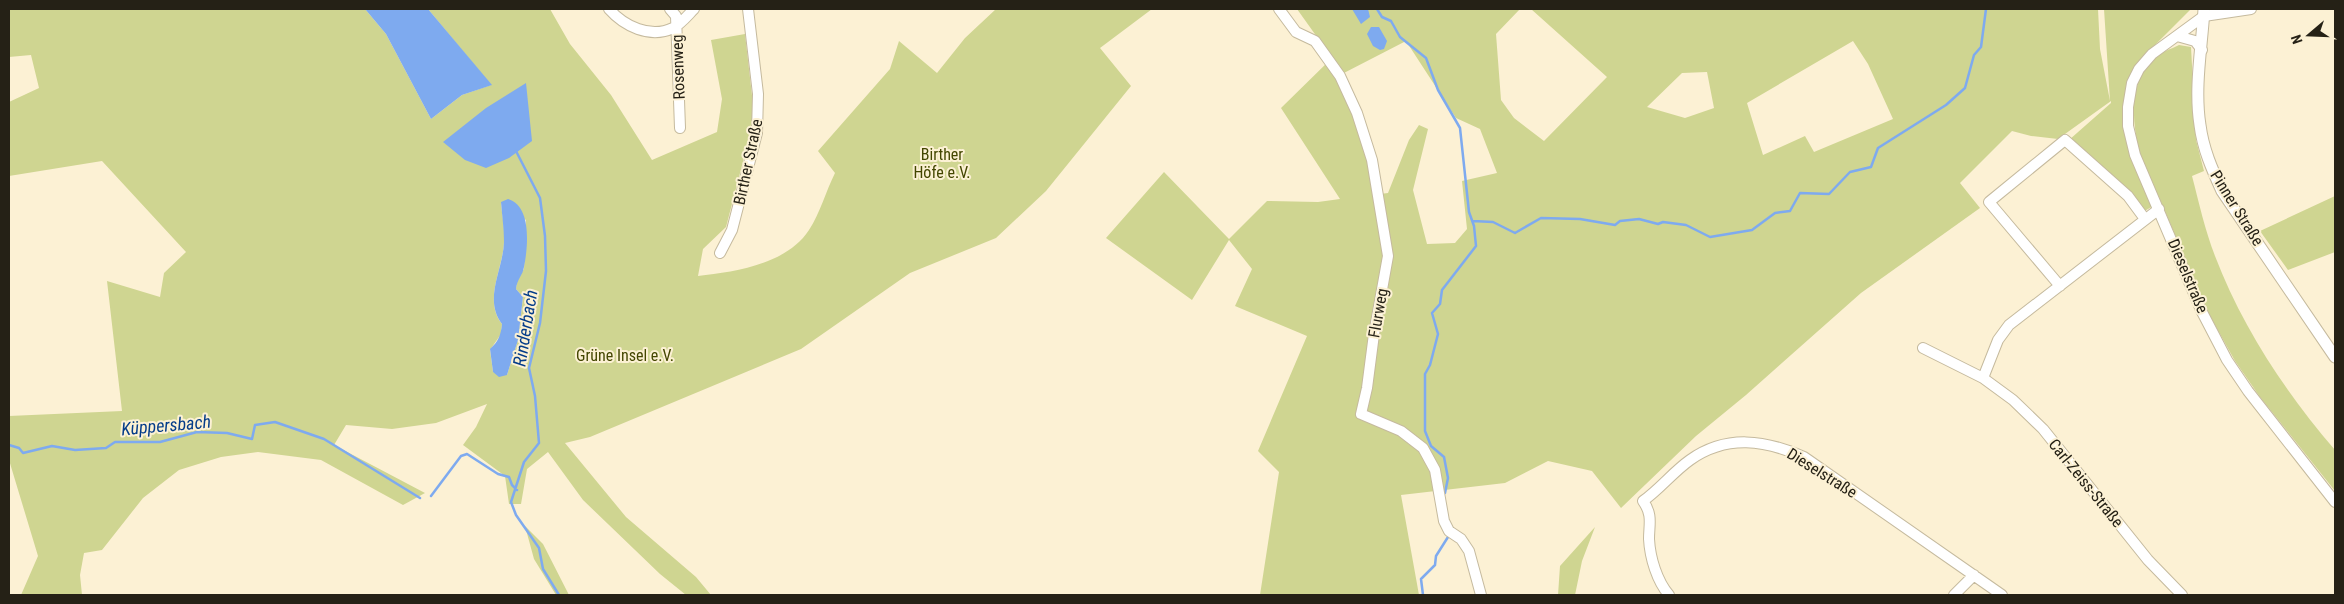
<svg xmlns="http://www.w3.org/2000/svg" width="2344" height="604" font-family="'Roboto Condensed',sans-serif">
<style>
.green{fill:#cfd591;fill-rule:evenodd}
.water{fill:#7eaaef}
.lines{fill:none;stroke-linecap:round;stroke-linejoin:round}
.stream{stroke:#7eaaef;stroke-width:2.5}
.minor-casing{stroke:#c5ba9e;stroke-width:12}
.tertiary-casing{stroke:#c5ba9e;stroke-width:13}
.minor{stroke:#fff;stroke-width:10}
.tertiary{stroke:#fff;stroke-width:11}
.labels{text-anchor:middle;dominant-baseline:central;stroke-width:4;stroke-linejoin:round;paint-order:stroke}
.street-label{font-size:16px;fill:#252116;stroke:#fcf1d4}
.park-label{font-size:16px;fill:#434600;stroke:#fcf1d4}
.water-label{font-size:18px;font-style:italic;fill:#043c89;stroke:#fcf1d4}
</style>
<rect width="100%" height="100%" fill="#fcf1d4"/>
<path class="green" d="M9 9H365L386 34 431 119 462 95 491 85 428 9H550L570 44 611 95 652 160 717 132 722 99 711 40 745 34 754 113 747 146 726 227 703 249 698 276C735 272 787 264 809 230 820 213 826 191 835 173L818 151 890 69 899 41 937 73 965 38 996 9H1152L1100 48 1131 86 1046 191 996 238 910 273 801 349 590 437 565 443 626 517 696 577 711 595H686L660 574 583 500 548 452 527 469 521 504H509L505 476 463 445 476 427 487 404 436 423 392 429 346 425 334 445 425 493 403 505 321 460 258 452 221 457 179 470 143 498 102 550 84 553 80 575 82 595H21L38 556 9 460V416L122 411 107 281 160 297 164 273 186 252 102 161 9 176V102L39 88 31 55 9 57ZM501 203 526 220 524 269 517 279 516 289 523 297 518 340 507 375 493 372 490 350 501 334 502 324C483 300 503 269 504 242 505 229 502 215 501 203Z
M1297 9H1520L1496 34 1501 100 1514 118 1544 141 1607 77 1531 9H2098L2100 49 2110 101 2104 9H2191L2145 55 2126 85 2124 121 2153 206 2143 212 2069 140 2111 103V101L2058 139 2031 136 2012 131 1960 183 1980 208 1861 293 1746 395 1696 436 1621 508 1592 471 1548 461 1505 483 1401 495 1419 595H1260L1279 472 1258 451 1307 336 1235 306 1252 269 1229 240 1192 300 1106 238 1164 172 1229 239 1267 201 1318 202 1340 199 1281 108 1332 58ZM1406 41 1456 118 1480 129 1497 173 1462 181 1467 229 1455 243 1427 244 1413 190 1428 129 1419 125 1409 140 1388 193 1380 194 1340 75ZM1853 41 1868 64 1893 119 1814 152 1805 136 1763 155 1747 103ZM1707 72 1714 108 1685 118 1647 107 1682 73Z
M2179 45 2191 47 2196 140 2204 171 2192 176C2199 203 2205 230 2215 256 2242 327 2286 393 2335 450V491L2260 397 2235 361 2210 316 2139 151C2132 119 2128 82 2155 58 2161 52 2171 49 2179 45Z
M2335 196V252L2288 270 2260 231Z
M525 526 543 544 569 595H556L534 559Z
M1595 527 1582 561 1575 595H1558L1560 566Z"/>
<path class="water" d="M365 9H428L492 85 462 95 431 119 386 34Z
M1352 9H1368L1370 17 1361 24Z
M1371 27H1379L1387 41 1384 49 1380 50 1373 46 1367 34Z
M526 83 532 141 509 158 486 168 465 160 443 142 486 108Z
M508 199C532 206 528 247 524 267 523 275 517 279 516 289L523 297 518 340 507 375 499 377 493 372 490 349C498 342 501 335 502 324 483 299 503 270 504 242 504 229 502 215 501 202Z"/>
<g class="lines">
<path class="stream" d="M1377 9 1382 17 1391 21 1400 37 1426 58 1438 90 1460 128 1469 212 1474 226 1476 246 1442 290 1440 304 1432 313 1438 334 1430 365 1425 374V431L1431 446 1444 457 1448 478 1445 493
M516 151 540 198 545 236 546 271 540 323 529 368 535 396 539 443 524 462 511 502 516 515 539 548 543 569 559 595
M1473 221 1493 222 1515 233 1541 218 1580 219 1615 225 1620 221 1639 219 1658 224 1663 222 1686 225 1710 237 1752 230 1775 213 1790 211 1800 193 1829 194 1850 172 1871 167 1878 148 1946 105 1965 88 1974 55 1981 47 1986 9
M9 445 19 448 23 453 52 446 75 450 106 448 115 442H160L197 432 227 433 252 439 255 425 275 422 324 439 420 498
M431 496 461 456 467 454 498 474 509 477 512 485 517 490
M1423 595 1421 579 1435 565 1436 556 1448 537"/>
<defs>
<path id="minor" d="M609 9C624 26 650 39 673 28 681 24 688 15 694 9
M670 9 676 16 680 128
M1279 9 1296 32 1315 41 1340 76 1357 113 1372 160 1388 256 1374 334 1367 388 1361 414 1401 431 1423 448 1435 470 1444 521 1449 531 1461 539 1469 551 1481 595
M2251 9 2204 16 2152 54 2139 69 2132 83 2128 107V126L2135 155 2201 310 2227 360 2248 391 2335 502
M2177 36 2195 41 2202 50
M720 253 732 230 757 133 758 94 748 9
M2060 286 1989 202 2065 140 2128 196 2145 219
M1923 348 1983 378 2013 400 2043 429 2148 560 2182 595
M1983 378 1998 340 2009 325 2159 209
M1669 595C1657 581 1650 558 1649 539 1649 524 1653 515 1643 501 1660 489 1673 472 1690 460 1727 434 1765 440 1804 457L2002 595
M1954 595 1974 575"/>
<path id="tertiary" d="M2204 9C2202 46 2194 87 2200 125 2203 149 2212 169 2222 191L2335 357"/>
</defs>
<use href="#minor" class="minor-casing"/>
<use href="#tertiary" class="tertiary-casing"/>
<use href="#minor" class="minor"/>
<use href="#tertiary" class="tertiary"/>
</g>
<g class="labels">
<g class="street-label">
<text transform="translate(678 67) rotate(-92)">Rosenweg</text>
<text transform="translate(748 162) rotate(-78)">Birther Straße</text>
<text transform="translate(2237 208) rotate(58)">Pinner Straße</text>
<text transform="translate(2188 276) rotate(67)">Dieselstraße</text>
<text transform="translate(1378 313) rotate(-80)">Flurweg</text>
<text transform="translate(1822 473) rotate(32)">Dieselstraße</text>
<text transform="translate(2086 483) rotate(51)">Carl-Zeiss-Straße</text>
</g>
<g class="park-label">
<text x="942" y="154">Birther<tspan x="942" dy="18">Höfe e.V.</tspan></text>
<text x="625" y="355">Grüne Insel e.V.</text>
</g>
<g class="water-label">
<text transform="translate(525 328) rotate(-81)">Rinderbach</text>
<text transform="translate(166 425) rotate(-5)">Küppersbach</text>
</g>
</g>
<rect width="2344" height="604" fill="none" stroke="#252116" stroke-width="20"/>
<g transform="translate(2309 35) rotate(251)" stroke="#fcf1d4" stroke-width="4" paint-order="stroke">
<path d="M0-4L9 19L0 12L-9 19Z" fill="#252116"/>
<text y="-8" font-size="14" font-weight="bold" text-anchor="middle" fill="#252116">N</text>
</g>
</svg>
